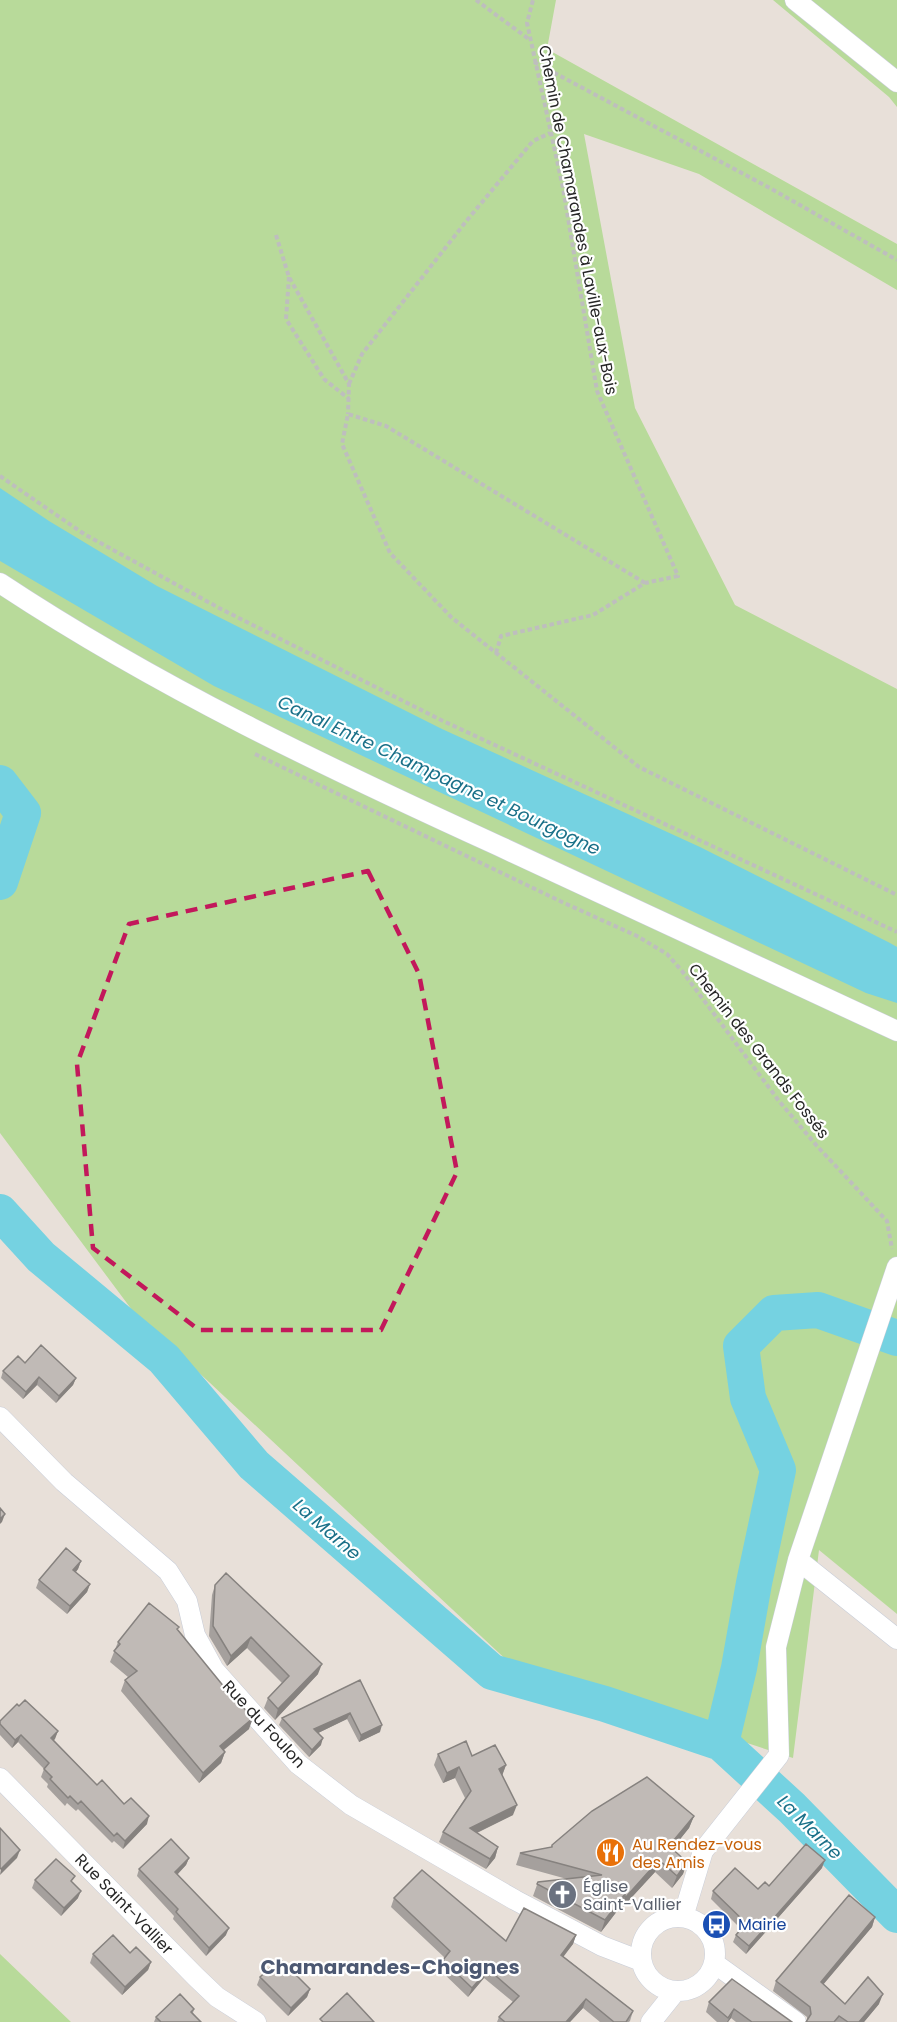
<svg xmlns="http://www.w3.org/2000/svg" width="897" height="2022" font-family="Poppins,sans-serif">
<style>
.green{fill:#b8da9a}
.water{fill:#75d2e1}
.lines{fill:none;stroke-linecap:round;stroke-linejoin:round}
.canal{stroke:#75d2e1;stroke-width:21}
.river{stroke:#75d2e1;stroke-width:36}
.minor-casing{stroke:#c8cdd8;stroke-width:21}
.path{stroke:#bebebe;stroke-width:4;stroke-dasharray:4.5 3;stroke-linecap:butt}
.minor{stroke:#fff;stroke-width:20}
.wall{fill:#a5a09d}
.shaded-wall{fill:#86827f}
.building{fill:#c0bab6;stroke:#86827f;stroke-width:1.5}
.marked{fill:none;stroke:#c2185b;stroke-width:4.5;stroke-dasharray:12 8;stroke-linejoin:round}
.labels{text-anchor:middle;dominant-baseline:central;stroke-width:4.5;stroke-linejoin:round;paint-order:stroke}
.street-label{font-size:16px;fill:#272727;stroke:#fff}
.food-label{font-size:16px;fill:#c56008;stroke:#fff;text-anchor:start}
.worship-label{font-size:16px;fill:#5b616d;stroke:#fff;text-anchor:start}
.transit-label{font-size:16px;fill:#164399;stroke:#fff;text-anchor:start}
.water-label{font-size:18px;font-style:italic;fill:#1a7088;stroke:#fff}
.quarter-label{font-size:20px;font-weight:bold;fill:#4c5872;stroke:#fff}
</style>
<rect width="100%" height="100%" fill="#e8e0d9"/>
<path class="green" d="M0 0H556L547 49 897 244V290L699 174 584 134 635 408 735 605 897 689V1614L819 1550 793 1758 514 1667 132 1310 0 1133Z
M773 0H897V107L889 97Z
M0 1954 71 2022H0Z"/>
<path class="water" d="M0 488 49 521 157 586 442 729 700 847 890 943 897 947V1003L866 993 214 686 0 561Z"/>
<g class="lines">
<path class="canal" d="M896 1337 897 1334"/>
<path class="river" d="M0 783 23 813 0 882
M0 1212 41 1257 164 1359 254 1465 492 1672 605 1704 721 1743 739 1668 754 1583 778 1470 748 1398 741 1346 774 1313 818 1310 897 1338
M721 1743 792 1808 897 1915"/>
<defs>
<path id="minor" d="M795 0 897 82
M0 583C157 687 328 768 499 846 632 908 764 969 897 1031
M0 1417 64 1482 168 1571 187 1601 195 1635 214 1670 298 1764 351 1805 515 1900 602 1946 641 1961
M798 1560 897 1639
M0 1778 196 1977 217 1997 256 2022
M641 1954a37 37 0 1 1 74 0a37 37 0 1 1-74 0Z
M683 1917 703 1851 779 1755 776 1647 798 1560 897 1267
M714 1963 796 2022
M651 2022 675 1992"/>
</defs>
<use href="#minor" class="minor-casing"/>
<path class="path" d="M476 0 530 40
M534 62 768 187 897 260
M276 235 289 277 349 384 348 414
M289 277 286 319 324 379 349 399
M349 384 362 354 468 219 533 141 550 133
M0 476 84 534 221 609 441 720 897 932
M645 583 386 426 348 414 342 444 390 553 451 617 639 767 897 895
M496 653 501 636 593 615 645 583 678 576 597 391 563 188 527 23 533 0
M255 754 562 902 637 936 667 954 682 971 779 1101 817 1146 887 1221 892 1249"/>
<use href="#minor" class="minor"/>
</g>
<path class="wall" d="M25 1363 76 1378 73 1385 56 1403 37 1385 23 1399 1 1378 3 1371Z
M81 1561 78 1569 76 1572 90 1584 87 1592 67 1614 36 1588 39 1580Z
M215 1585 318 1674 275 1720 264 1708 268 1698 282 1683 247 1648 227 1666 209 1636 212 1595Z
M178 1631 249 1729 224 1750 225 1752 221 1763 199 1783 121 1691 125 1680 128 1677 110 1662 118 1642Z
M360 1680 380 1732 359 1742 347 1719 318 1733 321 1745 309 1757 279 1725 282 1718Z
M0 1721 58 1731 54 1740 97 1785 124 1804 147 1824 123 1849 114 1841 112 1843 78 1809 76 1811 67 1803 65 1806 47 1787 48 1784 41 1777 44 1769 18 1742 12 1748 0 1735Z
M438 1754 472 1756 506 1765 502 1775 513 1815 477 1833 498 1847 495 1858 486 1869 439 1842 443 1832 465 1798 455 1778 443 1783 434 1765Z
M694 1816 689 1828 672 1849 687 1862 683 1874 672 1888 655 1872 620 1910 621 1906 601 1932 533 1896 538 1882 567 1879 516 1865 520 1853 551 1847 552 1845Z
M189 1858 186 1865 177 1875 226 1935 206 1956 173 1919 174 1916 137 1876 139 1869Z
M822 1868 746 1954 733 1942 736 1935 741 1929 711 1899 713 1891 758 1889Z
M35 1880 72 1882 78 1898 61 1916 32 1888Z
M394 1898 506 1941 576 1935 573 1944 563 1956 633 2011 630 2021 629 2022H600L583 2008 570 2022H497L499 2017 513 2002 484 1978 468 1997 440 1970 445 1958 391 1907Z
M875 1917 872 1927 823 1984 845 2004H879L864 2022H806L807 2020V2017L773 1991 776 1981Z
M130 1953 151 1962 148 1970 122 1995 90 1963 93 1954Z
M260 1977 310 1989 307 1997 288 2016 257 1985Z
M709 2002 792 2022H736L731 2018 728 2022H717L706 2012Z
M194 2009 193 2013 201 2022H154L156 2017Z"/>
<path class="shaded-wall" d="M39 1377 37 1385 23 1399 26 1392Z
M76 1378 73 1385 56 1403 59 1396Z
M5 1514 2 1522 0 1524V1519Z
M81 1561 78 1569 71 1578 73 1570Z
M90 1584 87 1592 67 1614 70 1606Z
M251 1637 247 1648 227 1666 231 1656Z
M322 1664 318 1674 275 1720 278 1709Z
M350 1713 347 1719 312 1736 314 1729Z
M253 1718 249 1729 216 1756 220 1746Z
M382 1725 380 1732 359 1742 361 1735Z
M58 1731 55 1739 49 1745 51 1738Z
M21 1735 18 1742 12 1748 15 1740Z
M323 1738 321 1745 309 1757 312 1750Z
M225 1752 221 1763 199 1783 203 1773Z
M506 1765 502 1776 499 1769Z
M459 1767 455 1778 443 1783 447 1773Z
M517 1805 513 1815 466 1838 470 1828Z
M149 1816 147 1824 123 1849 125 1841Z
M694 1816 689 1828 665 1858 669 1846Z
M498 1847 495 1858 486 1869 490 1859Z
M20 1850 17 1858 0 1875 1 1869Z
M189 1858 186 1865 172 1880 175 1872Z
M659 1860 655 1872 620 1910 625 1898Z
M825 1860 822 1868 746 1954 749 1946Z
M687 1862 683 1874 672 1888 677 1876Z
M81 1891 78 1898 61 1916 64 1908Z
M625 1894 621 1906 601 1932 605 1920Z
M875 1917 872 1927 817 1992 821 1982Z
M229 1928 226 1935 206 1956 209 1948Z
M576 1935 573 1944 558 1964 561 1955Z
M151 1962 148 1970 122 1995 125 1987Z
M488 1969 484 1978 468 1997 472 1988Z
M310 1989 307 1997 288 2016 291 2008Z
M883 1994 879 2004 864 2022H859Z
M586 1999 583 2008 570 2022H566Z
M734 2009 731 2018 728 2022H727Z"/>
<path class="building" d="M41 1345 76 1378 59 1396 39 1377 26 1392 3 1371 18 1356 25 1363Z
M0 1508 5 1514 0 1519Z
M66 1548 81 1561 73 1570 90 1584 70 1606 39 1580Z
M226 1573 322 1664 278 1709 268 1698 289 1676 251 1637 231 1656 213 1626 215 1585Z
M149 1603 179 1627 177 1629 225 1688 253 1718 220 1746 225 1752 203 1773 125 1680 137 1671 114 1651 120 1644 118 1642Z
M360 1680 382 1725 361 1735 350 1713 314 1729 323 1738 312 1750 282 1718Z
M25 1700 58 1731 51 1738 97 1785 102 1780 124 1804 131 1798 149 1816 125 1841 117 1833 114 1836 81 1801 78 1804 70 1796 68 1798 50 1779 52 1777 44 1769 49 1763 21 1735 15 1740 0 1724V1721L17 1704 19 1706Z
M466 1741 472 1756 495 1745 506 1765 499 1769 517 1805 470 1828 498 1847 490 1859 443 1832 471 1791 459 1767 447 1773 438 1754Z
M647 1777 694 1816 669 1846 687 1862 677 1876 659 1860 625 1898V1894L605 1920 537 1884 538 1882 602 1875 520 1853 552 1847V1845L592 1811Z
M0 1828 20 1850 1 1869 0 1868Z
M171 1839 189 1858 175 1872 229 1928 209 1948 176 1912 178 1909 139 1869Z
M806 1844 825 1860 749 1946 736 1935 746 1923 713 1891 735 1868 758 1889 765 1882 769 1886Z
M56 1859 75 1876 71 1881 81 1891 64 1908 35 1880Z
M422 1870 506 1941 524 1908 576 1935 561 1955 633 2011 626 2022H614L586 1999 566 2022H505L499 2017 519 1996 488 1969 472 1988 443 1960 450 1951 394 1898Z
M849 1895 875 1917 821 1982 845 2004 868 1977 883 1994 859 2022H848L839 2016 834 2022H806L811 2014 810 2007 776 1981Z
M113 1935 130 1953 136 1947 151 1962 125 1987 93 1954Z
M280 1959 310 1989 291 2008 260 1977Z
M732 1979 792 2022H752L734 2009 728 2018 709 2002Z
M347 1993 374 2022H323L320 2019Z
M180 1994 194 2009 191 2012 201 2022H161L156 2017Z"/>
<path class="marked" d="M368 871 419 974 457 1172 381 1330H199L93 1248 77 1064 129 924Z"/>
<defs>
<symbol id="restaurant-disc" viewBox="-11 -11 22 22"><circle r="9.5" fill="#e8710a" stroke="#fff"/><path d="M-5-6h1v4h1v-4h1v4h1v-4h1v5L-1.5 .5V6h-2V.5L-5-1ZM5-6V6H3V1.5H1.5Q1.5-4 5-6Z" fill="#fff"/></symbol>
<symbol id="church-disc" viewBox="-11 -11 22 22"><circle r="9.5" fill="#6b7280" stroke="#fff"/><path d="M-1.2-6h2.4v3.5h3.3v2.4h-3.3V6h-2.4V-.1h-3.3v-2.4h3.3Z" fill="#fff"/></symbol>
<symbol id="bus-disc" viewBox="-11 -11 22 22"><circle r="9.5" fill="#1a4fb4" stroke="#fff"/><path d="M-5-6H5V4H4V6H2V4H-2V6H-4V4H-5ZM-3.5-4V0h7V-4ZM-3.5 1.2v1.5H-2V1.2ZM2 1.2v1.5H3.5V1.2Z" fill="#fff"/></symbol>
</defs>
<g fill-rule="evenodd">
<use href="#restaurant-disc" x="594" y="1836" width="33" height="33"/>
<use href="#church-disc" x="546" y="1878" width="33" height="33"/>
<use href="#bus-disc" x="700" y="1908" width="33" height="33"/>
</g>
<g class="labels">
<g class="street-label">
<text transform="translate(578 220) rotate(79)">Chemin de Chamarandes à Laville-aux-Bois</text>
<text transform="translate(759 1051) rotate(52)">Chemin des Grands Fossés</text>
<text transform="translate(264 1724) rotate(47)">Rue du Foulon</text>
<text transform="translate(124 1904) rotate(46)">Rue Saint-Vallier</text>
</g>
<g class="food-label">
<text x="632" y="1844">Au Rendez-vous<tspan x="632" dy="18">des Amis</tspan></text>
</g>
<g class="worship-label">
<text x="583" y="1886">Église<tspan x="583" dy="18">Saint-Vallier</tspan></text>
</g>
<g class="transit-label">
<text x="738" y="1924">Mairie</text>
</g>
<g class="water-label">
<text transform="translate(439 775) rotate(25)">Canal Entre Champagne et Bourgogne</text>
<text transform="translate(327 1529) rotate(41)">La Marne</text>
<text transform="translate(810 1827) rotate(45)">La Marne</text>
</g>
<g class="quarter-label">
<text x="390" y="1967">Chamarandes-Choignes</text>
</g>
</g>
</svg>
